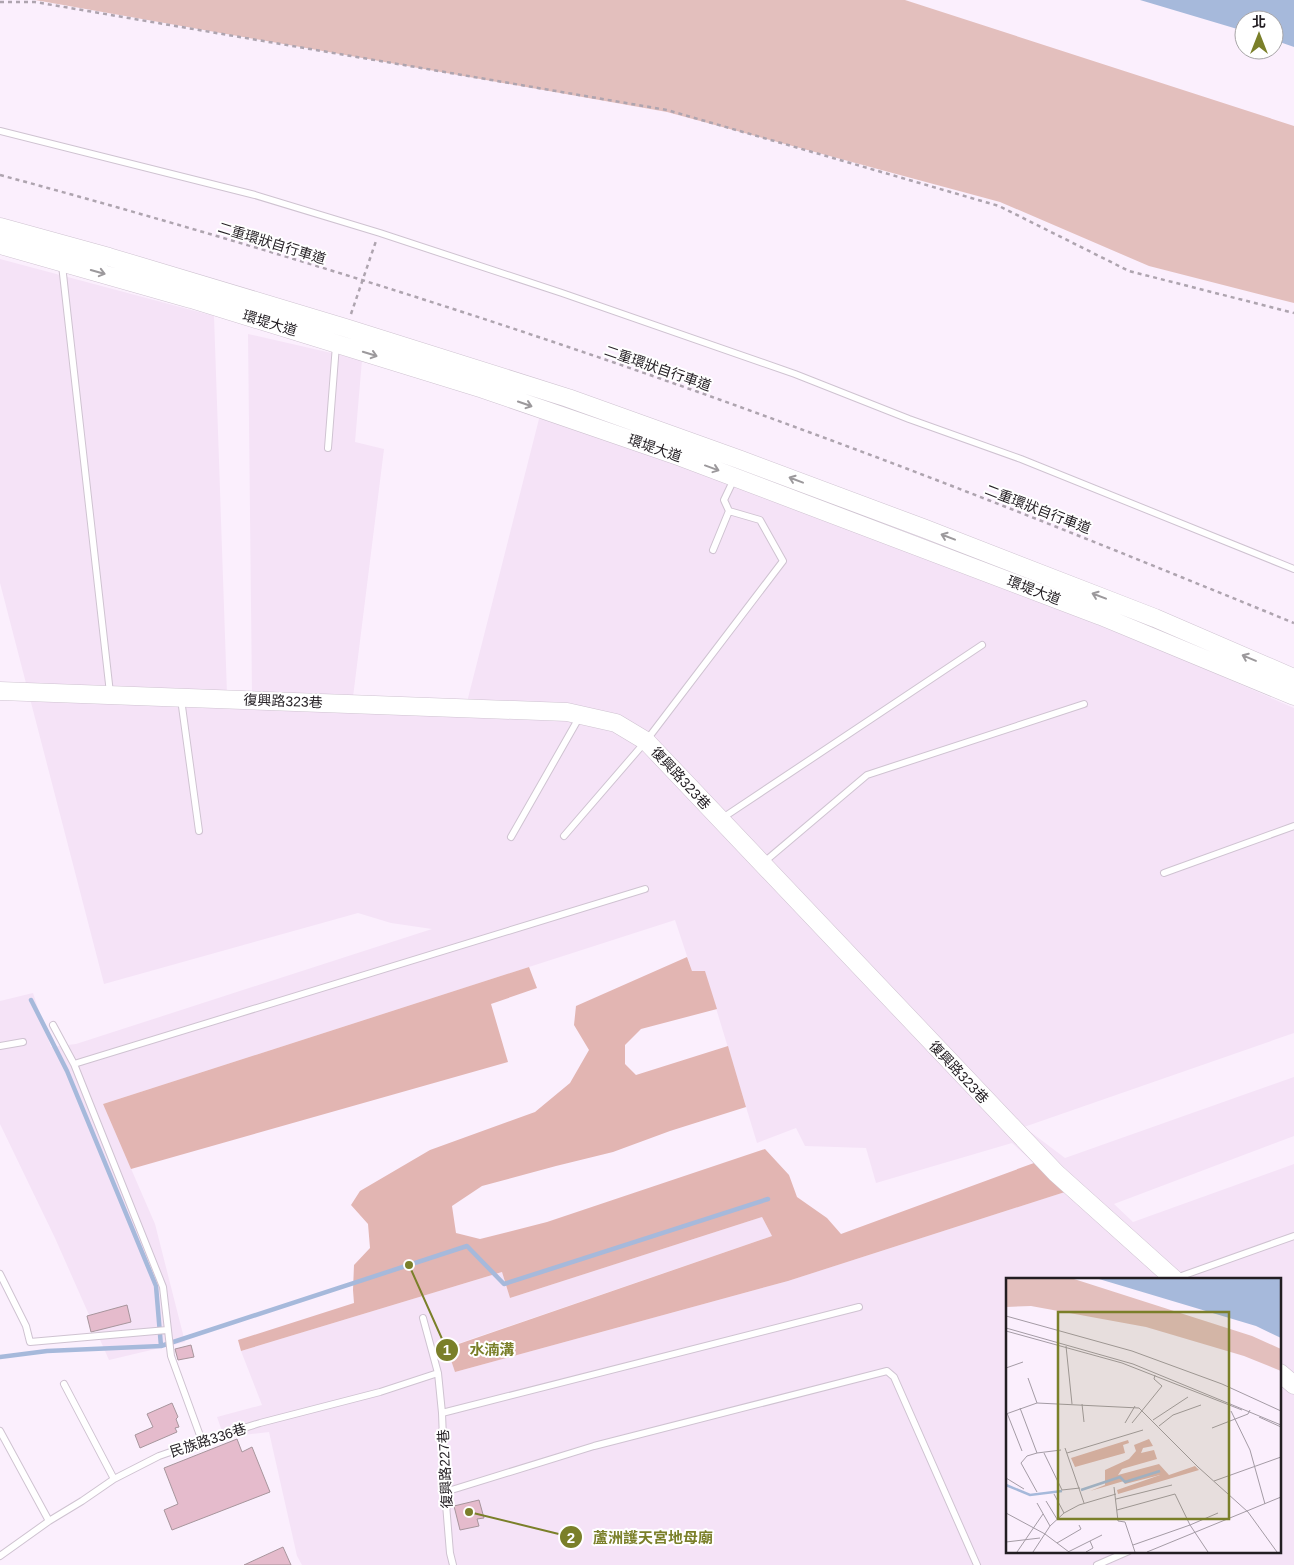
<svg xmlns="http://www.w3.org/2000/svg" width="1294" height="1565" font-family="Helvetica,'Noto Sans TC',sans-serif">
<style>
.built{fill:#f5e3f7;fill-rule:evenodd}
.green{fill:#e3bfbd}
.forest{fill:#e2b5b2}
.water{fill:#a6b9db}
.lines{fill:none;stroke-linecap:round;stroke-linejoin:round}
.stream{stroke:#a6b9db;stroke-width:4.5}
.building{fill:#e5bbcc;stroke:#a7959c}
.lane-casing{stroke:#cfc3d1;stroke-width:8}
.secondary-casing{stroke:#cfc3d1;stroke-width:19}
.path{stroke:#aea4af;stroke-width:2.5;stroke-dasharray:4 4;stroke-linecap:butt}
.lane{stroke:#fff;stroke-width:6}
.secondary{stroke:#fff;stroke-width:18}
.oneway{stroke:#9c999c}
.labels{text-anchor:middle;dominant-baseline:central;stroke-width:4;stroke-linejoin:round;paint-order:stroke}
.street-label{font-size:14px;fill:#221d22;stroke:#fff}
.inset-river{fill:none;stroke:#a6b9db;stroke-width:2.5}
.inset-road{fill:none;stroke:#a49ba5;stroke-width:1}
.view{fill:#7a7f29;fill-opacity:0.15;stroke:#7a7f29;stroke-width:2.5}
.inset-edge{fill:none;stroke:#221d22;stroke-width:2.5}
.leader{fill:none;stroke:#7a7f29;stroke-width:2}
.callout-dot{fill:#7a7f29;stroke:#fff;stroke-width:2}
.mark-label{font-size:15px;text-anchor:middle;font-weight:bold;fill:#fff}
.callout-label{font-size:15px;text-anchor:middle;font-weight:bold;fill:#7a7f29;stroke:#fff;stroke-width:4;stroke-linejoin:round;paint-order:stroke}
</style>
<rect width="100%" height="100%" fill="#fbeffd"/>
<path class="built" d="M0 259 214 316 227 694H252L248 334 362 360 355 442 384 449 353 697 466 706 540 415 777 501 1047 604 1189 662 1294 708V1033L1024 1127 1065 1158 1294 1077V1136L1114 1204 1133 1222 1294 1164V1565H302L297 1556 269 1432 224 1437 217 1417 262 1405 241 1351 502 1272 510 1298 762 1217 772 1236 448 1347 455 1372 788 1281 1065 1192 1012 1143 876 1183 866 1148 805 1146 796 1128 757 1143 705 972 692 971 675 920 103 1104 155 1224 185 1342 109 1360 55 1238 0 1124V1001L33 993 51 1047 76 1044 432 929 391 923 358 913 104 984 0 583ZM1008 1279H1280V1551H1008Z"/>
<path class="green" d="M35 0H905L1294 126V303L1149 266 1000 202 667 112Z"/>
<path class="forest" d="M687 957 692 971H705L717 1009 641 1029 625 1045V1064L636 1075 728 1046 746 1107 670 1131 613 1152 556 1166 482 1186 452 1206 456 1233 480 1239 547 1222 765 1149 789 1175 797 1197 827 1218 841 1234 1034 1163 1065 1192 788 1281 455 1372 447 1348 772 1236 762 1217 510 1298 502 1272 241 1351 238 1340 354 1303 353 1290 354 1265 370 1248 368 1224 351 1205 360 1191 430 1150 535 1112 570 1083 589 1050 574 1025 576 1006Z
M529 967 537 988 491 1004 508 1062 131 1169 103 1104Z"/>
<path class="water" d="M1140 0H1294V47L1274 40V20H1244V31Z"/>
<g class="lines">
<path class="stream" d="M31 1000 67 1071 156 1286 161 1346
M0 1357 47 1351 161 1346 467 1246 504 1284 768 1199"/>
</g>
<path class="building" d="M127 1305 131 1322 91 1332 87 1316Z
M191 1345 194 1357 178 1360 175 1349Z
M172 1403 178 1417 176 1419 179 1427 175 1428 177 1432 140 1448 135 1435 153 1427 147 1414Z
M237 1439 242 1452 252 1447 270 1492 172 1530 164 1510 178 1504 164 1468Z
M479 1500 484 1518 477 1519 479 1526 460 1530 454 1506Z
M283 1547 291 1565H244Z"/>
<g class="lines">
<defs>
<path id="lane" d="M0 131 255 195 380 233 562 293 795 374 909 419 1021 459 1294 569
M62 265 110 693
M328 448 336 345
M713 550 729 511
M181 699 199 831
M721 819 982 645
M564 836 646 741 783 561 760 520 729 511 724 500 734 479
M511 837 580 716
M763 863 867 775 1084 704
M1164 873 1294 826
M53 1025 74 1064 163 1287 171 1356 202 1441
M0 1046 23 1042
M74 1064 645 889
M0 1274 26 1326 30 1342 167 1330
M1176 1278 1294 1236
M423 1318 438 1373 442 1413 445 1492 450 1553 453 1565
M64 1384 114 1479
M442 1413 859 1307
M0 1431 49 1521
M445 1492 594 1446 887 1371 894 1377 977 1565
M0 1556 49 1521 82 1501 114 1479 159 1456 202 1441 260 1423 380 1392 438 1373
M1097 1565 1129 1551"/>
<path id="secondary" d="M0 227 109 257 346 328 568 398 741 460 923 528 1155 618 1294 678
M0 245 191 299 483 389 681 457 1101 616 1294 696
M0 691 567 712 616 723 646 741 1056 1173 1174 1279
M1280 1373 1294 1385"/>
</defs>
<use href="#lane" class="lane-casing"/>
<use href="#secondary" class="secondary-casing"/>
<path class="path" d="M0 2H35L667 110 999 206 1129 271 1294 313
M0 175C275 249 547 335 814 434 975 493 1135 558 1294 623
M351 314 376 241"/>
<use href="#lane" class="lane"/>
<use href="#secondary" class="secondary"/>
</g>
<defs><path id="oneway-shaft" d="M-6 0H5M1.5-3L5.5 0L1.5 3" fill="none" stroke-width="1.6" stroke-linecap="round" stroke-linejoin="round" transform="scale(1.25)"/></defs>
<g class="oneway">
<use href="#oneway-shaft" transform="translate(98 272) rotate(16)"/>
<use href="#oneway-shaft" transform="translate(370 354) rotate(17)"/>
<use href="#oneway-shaft" transform="translate(525 404) rotate(19)"/>
<use href="#oneway-shaft" transform="translate(712 468) rotate(20)"/>
<use href="#oneway-shaft" transform="translate(796 480) rotate(-159)"/>
<use href="#oneway-shaft" transform="translate(948 537) rotate(-159)"/>
<use href="#oneway-shaft" transform="translate(1099 596) rotate(-159)"/>
<use href="#oneway-shaft" transform="translate(1249 658) rotate(-157)"/>
</g>
<g class="labels">
<g class="street-label">
<text transform="translate(272 243) rotate(17)">二重環狀自行車道</text>
<text transform="translate(270 323) rotate(17)">環堤大道</text>
<text transform="translate(658 368) rotate(19)">二重環狀自行車道</text>
<text transform="translate(655 448) rotate(19)">環堤大道</text>
<text transform="translate(1038 509) rotate(21)">二重環狀自行車道</text>
<text transform="translate(1034 590) rotate(21)">環堤大道</text>
<text transform="translate(283 701) rotate(2)">復興路323巷</text>
<text transform="translate(681 778) rotate(47)">復興路323巷</text>
<text transform="translate(959 1072) rotate(47)">復興路323巷</text>
<text transform="translate(208 1440) rotate(-18)">民族路336巷</text>
<text transform="translate(445 1469) rotate(-93)">復興路227巷</text>
</g>
</g>
<g transform="translate(1006 1278)">
<rect width="275" height="275" fill="#fbeffd"/>
<path d="M0 1H68L246 58 275 71V93L238 78 140 49 25 28 0 29Z" fill="#e3bfbd"/>
<path d="M143 161 147 168 137 170 135 175 148 172 151 181 116 191 112 197 153 186 163 197 189 188 193 192 112 216 111 212 154 197 119 206 118 203 84 213 99 207V192L123 181 130 173 128 167ZM122 162 123 165 117 167 119 175 69 189 65 180Z" fill="#e2b5b2"/>
<path d="M93 1H275V60L250 48Z" fill="#a6b9db"/>
<path class="inset-river" d="M261 1 275 7M0 207 24 217 56 213M75 212 114 199 119 204 154 193"/>
<path class="inset-road" d="M0 38 126 73 216 106 275 133M0 50 127 86 275 147M0 53 116 85 236 132M60 68 66 126M0 90 17 84M22 100 31 125M76 126 78 144M14 130 31 175 21 178 15 185 31 214M225 133 244 172 259 226M1 135 16 173M0 136 31 125 133 130 192 189 242 234 271 274M253 139 275 149M147 142 182 119M119 145 129 128M126 145 156 108 148 101 149 97M153 148 167 137 195 127M206 150 242 136 244 132M59 170 78 225M31 175 55 172M38 175 56 212 74 210M61 175 137 152M0 200 18 211M208 203 275 179M108 209 112 243 119 244 129 274M48 216 58 235M110 221 166 207M40 223 51 241M31 225 44 248M111 232 169 216 184 247 212 235M0 235 39 256 63 274M0 264 34 260M51 265 75 251 73 247M127 267 184 247 202 274M11 274 37 236M27 274 44 248 58 235 73 227 110 216M62 274 96 257M80 274 87 270 84 263M141 274 275 219"/>
<path class="view" d="M52 34H223V241H52Z"/>
<rect width="275" height="275" class="inset-edge"/>
</g>
<path class="leader" d="M409 1265L447 1350M469 1512L571 1537"/>
<g class="callout-dot">
<circle cx="409" cy="1265" r="5"/>
<circle cx="469" cy="1512" r="5"/>
<circle cx="447" cy="1350" r="12"/>
<circle cx="571" cy="1537" r="12"/>
</g>
<g class="mark-label">
<text x="447" y="1355">1</text>
<text x="571" y="1543">2</text>
</g>
<g class="callout-label">
<text x="492" y="1355">水湳溝</text>
<text x="653" y="1543">蘆洲護天宮地母廟</text>
</g>
<g transform="translate(1259 35)"><circle r="24" fill="#ffffff" stroke="#a7a5a7"/>
<path d="M0-4L9 19L0 12L-9 19Z" fill="#7a7f29"/>
<text y="-8" font-size="14" font-weight="bold" text-anchor="middle" fill="#221d22">北</text>
</g>
</svg>
